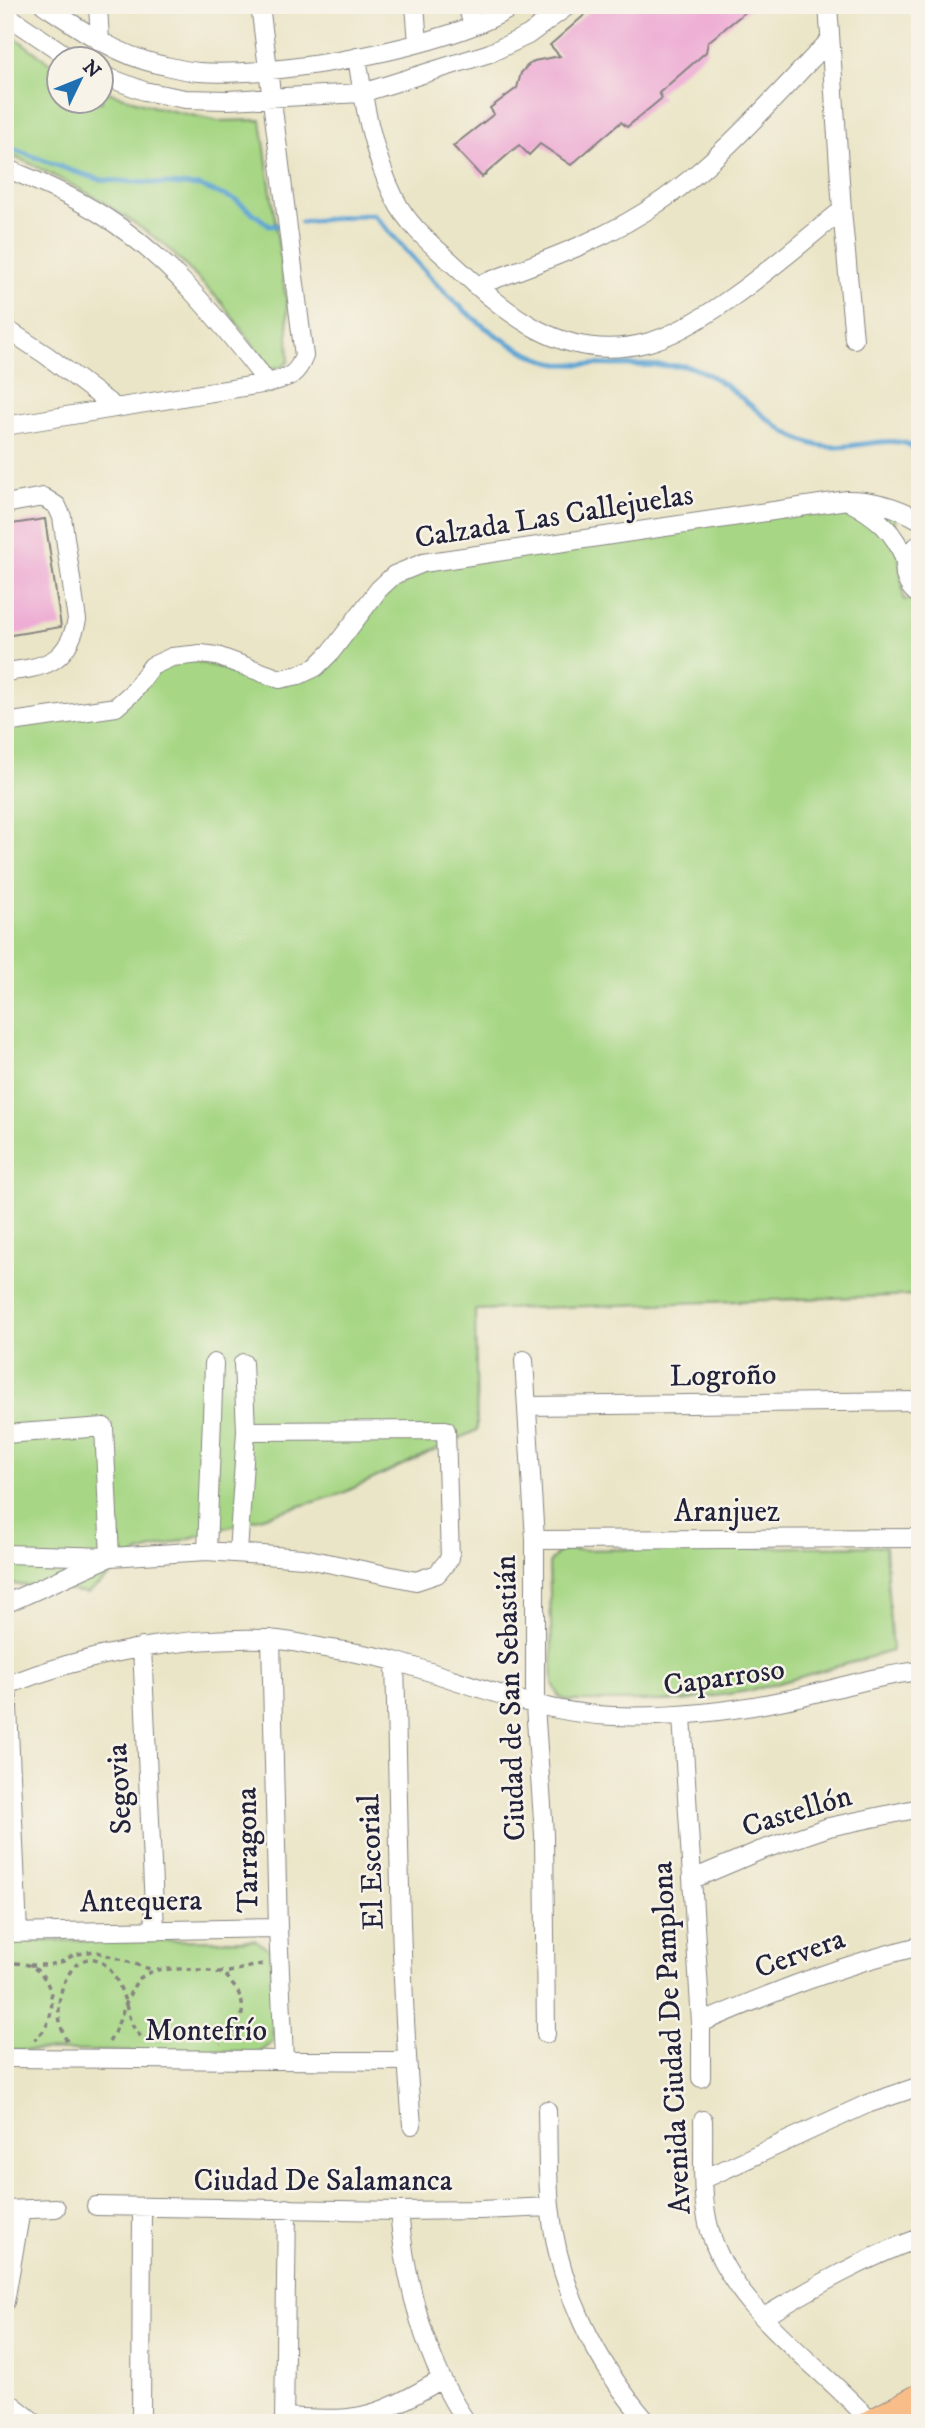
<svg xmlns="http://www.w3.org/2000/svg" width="925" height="2428" font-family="'IM FELL DW Pica',serif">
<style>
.green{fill:#a7d785;stroke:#647c60;stroke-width:2}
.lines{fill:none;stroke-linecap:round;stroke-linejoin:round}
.stream{stroke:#5da4d3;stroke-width:5}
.building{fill:#eda8d3}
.minor-casing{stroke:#868481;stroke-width:20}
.major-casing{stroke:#868481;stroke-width:25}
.path{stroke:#868481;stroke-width:3.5;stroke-dasharray:5 5;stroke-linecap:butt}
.minor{stroke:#fff;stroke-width:18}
.major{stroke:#f8bd89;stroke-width:23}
.labels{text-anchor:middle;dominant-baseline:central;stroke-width:5;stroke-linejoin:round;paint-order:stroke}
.street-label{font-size:30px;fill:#22223b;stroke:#f7f3e8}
</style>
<rect width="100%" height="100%" fill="#f7f3e8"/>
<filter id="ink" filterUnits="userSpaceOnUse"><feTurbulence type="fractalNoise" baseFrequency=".0143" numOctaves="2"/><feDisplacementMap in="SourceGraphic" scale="14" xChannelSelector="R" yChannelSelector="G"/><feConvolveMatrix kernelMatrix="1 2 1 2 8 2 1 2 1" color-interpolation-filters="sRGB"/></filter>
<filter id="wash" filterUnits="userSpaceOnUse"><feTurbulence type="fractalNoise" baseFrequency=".00686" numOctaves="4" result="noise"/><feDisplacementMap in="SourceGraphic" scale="28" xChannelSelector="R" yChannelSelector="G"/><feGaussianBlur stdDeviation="1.57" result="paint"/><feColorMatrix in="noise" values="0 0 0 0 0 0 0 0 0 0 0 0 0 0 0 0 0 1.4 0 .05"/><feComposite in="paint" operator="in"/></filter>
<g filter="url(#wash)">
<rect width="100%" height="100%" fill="#ebe5c7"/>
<path class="green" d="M5 30 59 70 60 102H102V90L155 107 218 121 261 120 287 306 289 361 283 367 270 368 222 303 164 244 101 200 27 162 5 154Z
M850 501 894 515 904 600 920 598V1295L475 1310 477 1430 341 1494 139 1553 88 1593 5 1583V725L123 706 151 668 179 657 232 671 279 680 303 677 380 597 421 566Z
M885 1546 892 1651 754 1690 683 1701H569L559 1697 553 1683 549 1564 557 1553 569 1550Z
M255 1940 271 1950 273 2041 259 2053 5 2050V1941Z"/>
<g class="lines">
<path class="stream" d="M5 146 72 171 102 180 199 186 236 200 270 226 280 225
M301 222 373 214C426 271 479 343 558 364L686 366C737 378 766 435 821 446 848 451 882 436 908 444 912 446 916 451 920 454"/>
</g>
<g id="blocks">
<path class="building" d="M596 5H754L708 42 706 52 659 93 662 98 627 127 621 122 571 165 540 144 529 155 519 145 482 177 453 146 494 114 490 108 517 88 521 73 527 66 534 61 560 56 550 45Z
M45 519 61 627 5 636V525Z"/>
</g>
</g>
<g filter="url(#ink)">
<use href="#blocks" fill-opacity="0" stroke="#868481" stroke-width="2"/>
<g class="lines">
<defs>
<path id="minor" d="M44 5C80 29 115 54 157 64 171 67 185 71 199 72 273 78 454 47 515 5
M98 5 100 42
M415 5 418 43
M467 5 473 26
M828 5 842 210 854 339
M5 14 73 60
M357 57C364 105 373 155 395 199 407 224 431 244 451 262 507 314 563 364 646 343 706 328 792 250 842 210
M102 75 144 91 185 99 228 100 362 93 490 53 528 35 569 5
M5 168C38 181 72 196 102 215 170 258 219 320 268 383
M476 286C541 262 607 240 664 199 724 157 778 93 829 41
M5 328 46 355 116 408
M5 426 268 383C288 377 296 377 304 356L260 5
M850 502C876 516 896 532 905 561
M5 504 43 497 57 506 62 517 77 620C67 664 45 667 5 672
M920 544C899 557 900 582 920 596
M5 723 116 707 133 692 152 666 172 657 201 654 217 656 280 679 299 675 316 667 331 652 379 589 394 575 423 563 847 500C874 500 896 506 920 520
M524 1360 535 1540V1706L544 1834 546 2034
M527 1406 920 1401
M5 1434 104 1427 110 1557 5 1604
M535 1540 920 1538
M207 1551 214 1363
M238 1553 246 1431
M5 1554 110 1557 207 1551 303 1558 416 1581 437 1574 450 1558 446 1430 246 1431 243 1363
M271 1639 278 1928 284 2059
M142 1647 155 1929
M395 1661C399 1816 399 1971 412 2125
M7 1685 18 1933
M5 1686C88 1653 179 1636 268 1639 289 1640 311 1646 331 1649 353 1652 377 1656 398 1662 470 1683 538 1713 613 1716 669 1718 725 1712 780 1701 827 1692 872 1676 920 1671
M682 1716 701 2023V2078
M693 1879 759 1851 829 1827 920 1808
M5 1933 278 1928
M701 2023C773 1992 844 1964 920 1946
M5 2058 407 2061
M547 2110C548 2142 547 2175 550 2206 558 2286 595 2363 648 2423
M703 2120C704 2156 700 2197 710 2231 733 2311 817 2361 870 2421
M704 2179 867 2104 920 2086
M96 2206 399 2211 480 2210 550 2207
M5 2210 56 2208
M399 2211C405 2281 426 2364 467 2423
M5 2302 21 2210
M764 2317C814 2287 864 2258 920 2238
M5 2399 35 2423
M284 2417C309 2418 336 2421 361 2416 389 2411 417 2393 442 2379
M141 2423 142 2208
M284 2423 287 2208"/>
<path id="major" d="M868 2423 920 2395"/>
</defs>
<use href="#minor" class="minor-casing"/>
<use href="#major" class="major-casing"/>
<path class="path" d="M5 1962C12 1963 21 1963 28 1965 58 1977 59 2023 34 2040
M30 1965H49L64 1961 73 1955 94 1951 153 1970
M218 1972H229L262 1964
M126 2005C130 2021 133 2033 148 2041
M67 2041C37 1989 98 1906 126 2005
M109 2042C120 2026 128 1989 140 1978 143 1976 150 1972 154 1971 166 1967 215 1969 225 1975 228 1977 230 1981 232 1984 251 2005 242 2029 220 2043"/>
<use href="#minor" class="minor"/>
<use href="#major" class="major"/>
</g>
</g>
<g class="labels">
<g class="street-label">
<text transform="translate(554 517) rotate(-9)">Calzada Las Callejuelas</text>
<text transform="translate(723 1376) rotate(-1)">Logroño</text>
<text x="727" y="1512">Aranjuez</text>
<text transform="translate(724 1678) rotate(-8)">Caparroso</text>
<text transform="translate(511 1698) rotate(-92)">Ciudad de San Sebastián</text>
<text transform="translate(120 1789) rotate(-93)">Segovia</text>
<text transform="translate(797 1812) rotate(-17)">Castellón</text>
<text transform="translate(248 1850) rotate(-91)">Tarragona</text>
<text transform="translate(372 1862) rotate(-92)">El Escorial</text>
<text transform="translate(141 1902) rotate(-1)">Antequera</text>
<text transform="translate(800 1954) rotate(-20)">Cervera</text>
<text x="206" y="2031">Montefrío</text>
<text transform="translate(672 2038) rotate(-93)">Avenida Ciudad De Pamplona</text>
<text x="323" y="2181">Ciudad De Salamanca</text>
</g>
</g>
<rect width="925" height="2428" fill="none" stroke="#f7f3e8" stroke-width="28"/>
<g transform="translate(80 80) rotate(47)"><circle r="33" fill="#f7f3e8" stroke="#a29fa3" stroke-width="2"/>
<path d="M0-5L12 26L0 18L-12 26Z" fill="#1f6fb2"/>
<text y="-10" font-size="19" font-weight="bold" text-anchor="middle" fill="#22223b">N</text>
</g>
</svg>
